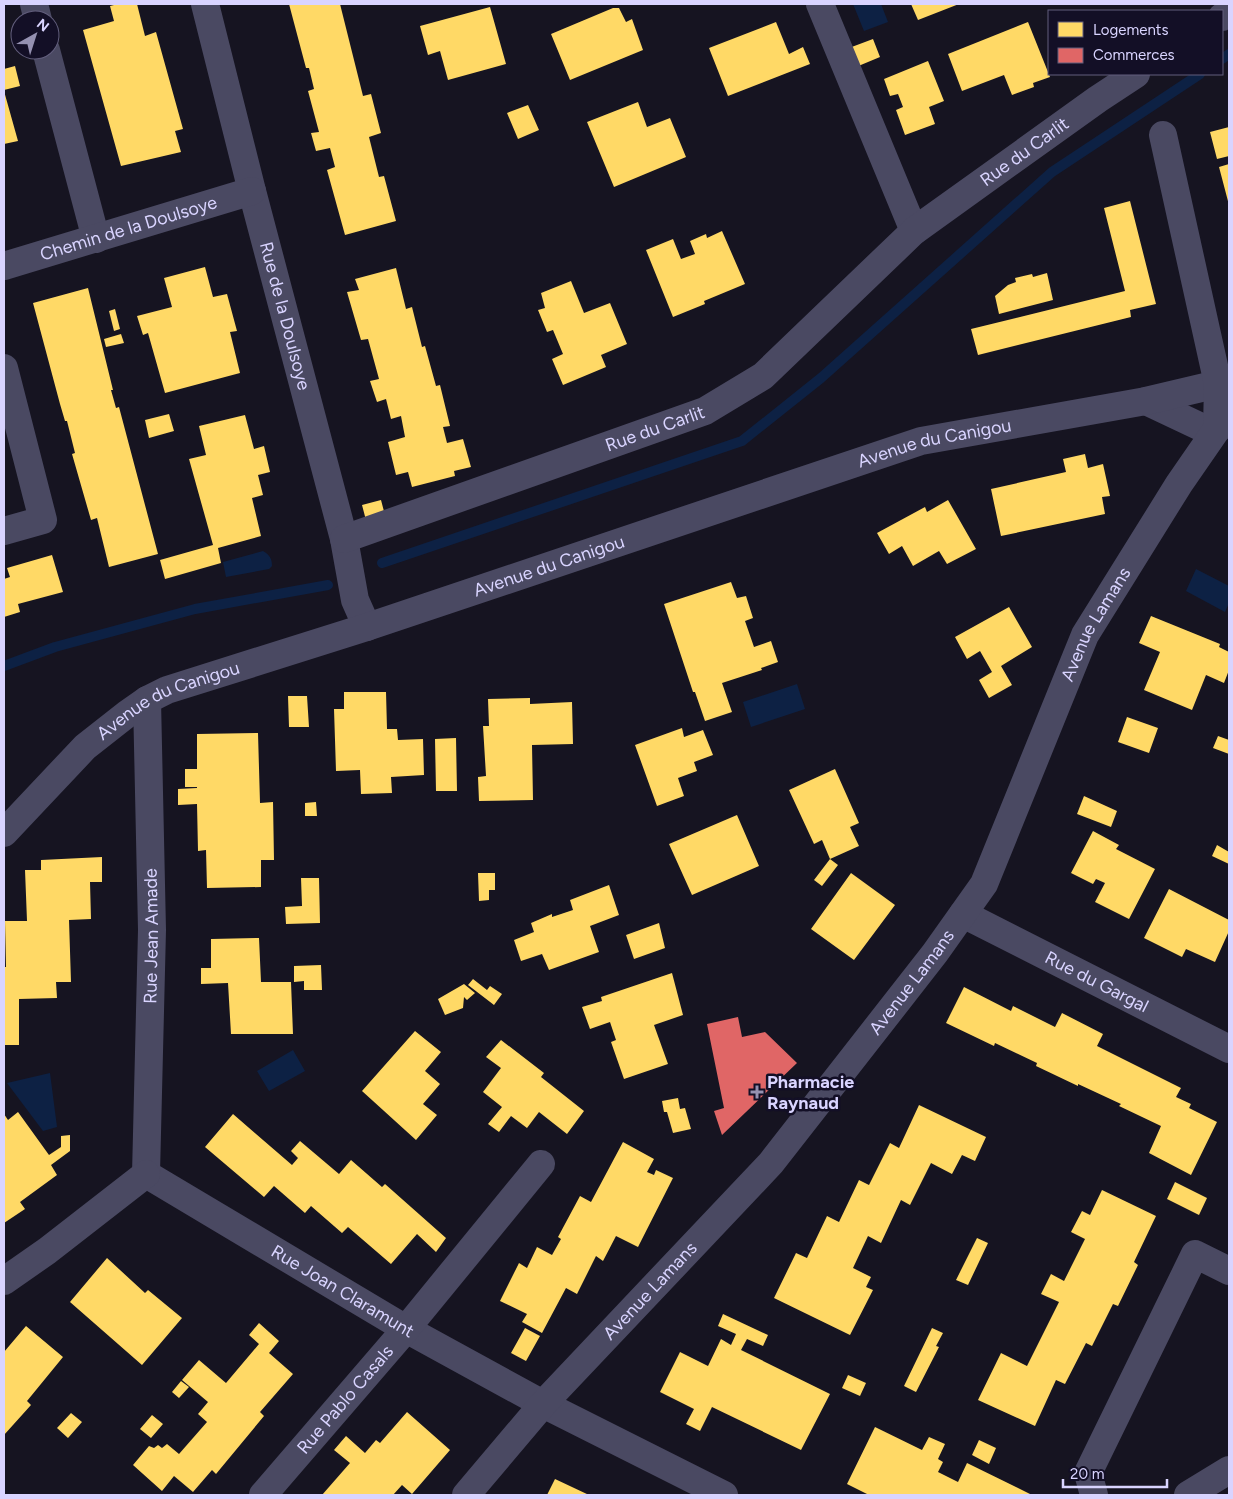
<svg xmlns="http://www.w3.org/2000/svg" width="1233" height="1499" font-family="Figtree,sans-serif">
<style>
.water{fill:#0d2144}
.homes{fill:#ffd966}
.shops{fill:#e06666}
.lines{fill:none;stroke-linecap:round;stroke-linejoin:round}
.stream{stroke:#0d2144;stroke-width:10}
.minor{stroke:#4a4962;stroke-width:28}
.poi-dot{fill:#9591b1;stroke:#130f26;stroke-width:2}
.labels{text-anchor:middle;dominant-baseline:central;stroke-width:5;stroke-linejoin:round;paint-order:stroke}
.street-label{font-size:18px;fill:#d9d4ff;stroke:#130f26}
.poi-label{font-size:18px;font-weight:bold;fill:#d9d4ff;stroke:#130f26;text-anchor:start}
</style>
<rect width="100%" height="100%" fill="#161421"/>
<path class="water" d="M853 4H881L888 22 864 31Z
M263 551C270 555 272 559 272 566L269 569 226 577 223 562Z
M1196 569 1229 586V603L1225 612 1186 591Z
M797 684 805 709 751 727 743 702Z
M293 1050 305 1071 269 1091 257 1071Z
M50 1073 57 1127 43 1131 7 1083Z"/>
<path class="homes" d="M118 4H137L145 36 156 32 183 129 175 131 181 152 121 166 83 30 114 21 110 6Z
M289 4H340L363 96 371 94 381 133 369 137 379 177 384 176 396 221 345 235 327 170 335 167 330 148 316 151 311 133 319 132 308 91 314 89 309 68H306Z
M911 4H959L918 20Z
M490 7 506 64 448 80 440 51 428 55 420 26Z
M613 8H619L626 22 632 19 643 50 570 80 551 34Z
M776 22 789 54 803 47 810 64 728 96 709 48Z
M1028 22 1050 77 1033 83 1034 87 1012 95 1004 75 962 91 948 54Z
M873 39 880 57 856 67 849 48Z
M928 61 944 101 929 107 935 124 905 135 896 110 903 107 898 94 890 96 884 79Z
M15 66 20 86 4 90V69Z
M4 91 18 141 4 144Z
M638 102 647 127 670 118 686 157 614 187 587 122Z
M528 105 539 130 518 139 507 113Z
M1229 127V156L1217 159 1210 132Z
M1229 164V205L1219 167Z
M1130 201 1156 304 1130 310 1131 317 978 355 971 329 1125 291 1104 208Z
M722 231 745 284 704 301 705 304 673 317 646 250 673 239 681 259 695 254 690 241 706 234 707 238Z
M205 267 213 297 227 294 237 331 230 332 240 373 165 393 148 333 143 335 137 316 172 307 164 278Z
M396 268 406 309 412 307 422 347 425 346 436 386 440 385 450 426 443 427 447 443 463 439 471 467 454 471 455 476 412 487 408 472 396 475 388 442 405 437 401 416 391 419 386 399 377 402 370 381 379 379 368 339 361 340 347 292 359 290 355 279Z
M1047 273 1053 300 999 314 995 296 1008 285 1016 282 1015 278 1032 274 1033 277Z
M571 281 584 313 610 303 627 344 601 355 606 367 563 385 552 359 563 354 553 330 547 332 538 310 545 308 541 293Z
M88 288 113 390H111L116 408 119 407 158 554 109 567 97 518 91 520 72 454 75 453 67 421H65L60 404 33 303Z
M115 309 120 329 114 331 109 311Z
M121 334 124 343 106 347 104 339Z
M169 414 174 431 149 438 145 420Z
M245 415 254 449 264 446 270 472 258 475 263 495 252 498 261 536 218 548 221 563 165 579 160 560 213 545 189 459 206 455 199 426Z
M1085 454 1088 468 1103 464 1110 496 1102 497 1105 514 1001 536 991 489 1066 472 1063 459Z
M381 500 386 519 367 524 362 505Z
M948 500 976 549 947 564 939 551 913 566 902 546 889 554 877 533 925 507 927 512Z
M52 555 63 592 18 604 20 612 4 617V579L10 577 7 568Z
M731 582 737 598 746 596 753 618 745 621 754 647 771 641 778 662 761 668 762 670 722 683 732 712 705 721 695 692H693L664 604Z
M1009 607 1032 647 1001 666 1012 685 989 698 979 680 992 672 980 651 967 659 955 637Z
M1151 616 1220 644 1219 647 1229 652V670L1224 683 1206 675 1192 710 1144 690 1160 652 1139 643Z
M344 692H386L387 729H397L398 740 423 739 424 775 391 777 392 793 361 794 360 770 336 771 334 709H344Z
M288 696H307L309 727H289Z
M530 698V704L572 702 573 744 532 745 533 800 479 801 478 777 486 776 483 726H489L488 699Z
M1127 717 1158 728 1149 753 1118 742Z
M682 728 684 737 703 730 713 755 694 762 697 771 678 778 684 796 657 806 635 745Z
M258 733 260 803 273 802 274 860H261V887L207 888 206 850 198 851 197 804 178 805V789L197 788V787H185V769H197V734Z
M1218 736 1229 740V754L1213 748Z
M456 738 457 791H436L435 739Z
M835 769 859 823 850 827 859 846 830 859 822 840 814 844 789 790Z
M1084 796 1117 811 1111 827 1077 814Z
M316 802 317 816H305V803Z
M737 815 759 866 692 895 669 844Z
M1093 831 1119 845 1116 849 1155 869 1129 919 1095 902 1105 883 1096 879 1093 884 1071 873Z
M1217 845 1229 852V864L1212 856Z
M102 857V882H90L91 919 69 920 71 982H56L57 998 19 999V1045H4V967H6L5 921H27L25 870H41V860Z
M830 859 838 865 822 886 814 880Z
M478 873H495V890H489V900L479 901Z
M851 873 895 905 854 960 811 929Z
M301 878H319L320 923 286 924 285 907 302 906Z
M609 885 619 915 590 926 599 952 549 970 542 954 521 961 514 940 534 932 531 923 552 914V917L573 910 570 900Z
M1169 889 1229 920V931L1215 962 1186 949 1182 957 1144 938Z
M659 923 665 948 634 959 626 935Z
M259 938 261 982H291L293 1034H231L228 983 201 984V968H211V939Z
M321 965 322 990H304V981L294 982V966Z
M672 973 683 1015 654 1025 668 1064 624 1079 611 1042 616 1040 610 1022 590 1029 582 1007 602 1001 601 997Z
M473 979 487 990 490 986 502 994 494 1005 468 985Z
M464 984 475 993 467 1000 464 997 463 1008 445 1015 438 999Z
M964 987 1011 1011 1013 1006 1055 1027 1062 1013 1103 1034 1097 1046 1181 1088 1176 1097 1191 1104 1189 1108 1217 1122 1191 1175 1149 1153 1161 1126 1119 1106 1121 1104 1078 1084V1086L1036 1066 1037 1063 995 1043 994 1046 946 1023Z
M415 1031 441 1052 425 1071 440 1084 423 1104 437 1115 416 1140 362 1091Z
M501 1040 544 1073 541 1077 584 1111 567 1134 539 1112 527 1128 511 1116 499 1132 488 1124 502 1107 483 1092 501 1068 486 1057Z
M678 1098 680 1109 685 1108 691 1129 673 1133 667 1112H664L662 1101Z
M919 1105 986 1137 975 1161 962 1155 952 1174 931 1163 910 1205 901 1200 881 1243 868 1236 853 1268 871 1277 866 1287 873 1290 850 1335 774 1298 796 1253 807 1258 827 1216 839 1222 859 1180 869 1185 890 1143 899 1148Z
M18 1112 49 1155 61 1147V1136L70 1135V1151L51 1165 57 1175 20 1202 25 1209 4 1223V1114L8 1120Z
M233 1114 292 1165 298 1158 291 1151 300 1141 339 1174 351 1160 382 1187 385 1184 446 1238 436 1252 417 1234 391 1264 348 1227 342 1233 311 1206 305 1213 274 1186 264 1197 205 1147Z
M623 1142 654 1159 647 1172 654 1175 656 1170 673 1178 638 1247 616 1236 603 1261 596 1256 577 1294 566 1288 542 1333 522 1322 527 1314 500 1301 519 1263 527 1268 537 1247 552 1255 561 1239 558 1237 580 1196 591 1202Z
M1175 1182 1207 1198 1199 1215 1167 1199Z
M1102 1190 1156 1216 1134 1262 1138 1265 1118 1306 1113 1304 1092 1346 1086 1343 1065 1384 1056 1380 1035 1426 978 1400 1001 1353 1027 1366 1059 1302 1041 1294 1051 1274 1064 1281 1085 1239 1071 1232 1082 1211 1090 1215Z
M977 1238 988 1243 968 1285 956 1280Z
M107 1258 145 1293 148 1290 182 1318 142 1365 70 1302Z
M723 1314 768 1335 763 1346 747 1339 741 1350 830 1394 801 1450 712 1407 700 1431 686 1424 694 1409 660 1392 680 1352 708 1366 721 1339 731 1345 736 1334 718 1326Z
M259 1323 279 1341 269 1353 293 1374 260 1412 264 1416 216 1474 212 1470 193 1492 174 1476 162 1491 133 1465 149 1446 154 1448 158 1445 162 1448 167 1444 179 1454 207 1422 198 1414 208 1402 182 1380 199 1360 226 1383 259 1344 249 1335Z
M26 1326 63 1357 27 1401 31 1405 4 1435V1352Z
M525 1328 540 1336 526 1361 511 1353Z
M932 1328 943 1333 936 1346 939 1347 916 1392 904 1386Z
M848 1375 866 1383 860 1396 842 1388Z
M181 1381 189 1387 179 1398 172 1392Z
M407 1412 450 1450 412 1494 402 1485 393 1495H322L350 1463 334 1450 346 1436 365 1453 376 1440 380 1443Z
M71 1413 82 1422 68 1438 57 1428Z
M152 1415 163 1424 151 1438 140 1429Z
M875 1427 922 1450 929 1437 945 1444 938 1459 943 1462 938 1472 958 1482 967 1463 1032 1495H866L867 1494 847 1484Z
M979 1440 996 1448 989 1464 972 1455Z
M555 1479 589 1495H547Z"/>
<path class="shops" d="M738 1017 742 1037 765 1032 797 1063 722 1135 714 1111 724 1108 707 1024Z"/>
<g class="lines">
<path class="stream" d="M1222 59 1229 54
M382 563 742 441 821 378 1052 172 1200 74
M4 666 55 647 195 609 328 585"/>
<g class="minor">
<path d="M34 4 38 20"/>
<path id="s1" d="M205 4 252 191 344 539 355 600 367 627"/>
<path d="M820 4 914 231"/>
<path d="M1222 17 1229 12"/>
<path d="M46 50 96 239"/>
<path id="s2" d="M4 266 252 191"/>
<path d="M4 368 43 520 4 531"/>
<path d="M1146 401 1201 427 1217 429 1229 420"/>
<path id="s3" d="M344 539 705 411 763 376 914 231 1098 99 1136 74"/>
<path id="s4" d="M4 833 85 747 127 714 147 700 167 690 367 627 921 441 1146 401 1218 384 1229 383"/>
<path id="s5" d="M963 914 1229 1049"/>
<path id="s6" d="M146 1174 406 1329 543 1404 724 1495"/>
<path id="s7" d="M146 1174 152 930 147 700"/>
<path d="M4 1281 47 1251 146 1174"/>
<path id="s8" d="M263 1495 406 1329 541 1164"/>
<path id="s9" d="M466 1495 543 1404 771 1163 935 953 984 884 1085 635 1179 484 1217 429 1218 384 1163 135"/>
<path d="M1094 1495 1088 1473 1195 1254 1229 1271"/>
<path d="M1188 1495 1229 1470"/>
</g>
</g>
<path class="poi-dot" d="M754.5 1084.5h5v5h5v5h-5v5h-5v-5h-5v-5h5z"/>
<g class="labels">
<g class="street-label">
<text stroke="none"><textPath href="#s3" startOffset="796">Rue du Carlit</textPath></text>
<text stroke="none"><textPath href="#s2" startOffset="130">Chemin de la Doulsoye</textPath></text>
<text stroke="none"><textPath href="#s1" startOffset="322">Rue de la Doulsoye</textPath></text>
<text stroke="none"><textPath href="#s3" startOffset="330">Rue du Carlit</textPath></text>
<text stroke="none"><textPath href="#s4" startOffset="1025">Avenue du Canigou</textPath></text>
<text stroke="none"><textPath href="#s4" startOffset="620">Avenue du Canigou</textPath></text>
<text stroke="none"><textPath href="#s9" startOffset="1085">Avenue Lamans</textPath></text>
<text stroke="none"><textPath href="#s4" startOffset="215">Avenue du Canigou</textPath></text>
<text stroke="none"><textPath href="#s7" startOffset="238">Rue Jean Amade</textPath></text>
<text stroke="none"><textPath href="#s5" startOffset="150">Rue du Gargal</textPath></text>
<text stroke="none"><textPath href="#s9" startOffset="680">Avenue Lamans</textPath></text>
<text stroke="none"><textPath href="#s9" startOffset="275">Avenue Lamans</textPath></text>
<text stroke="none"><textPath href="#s6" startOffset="229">Rue Joan Claramunt</textPath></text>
<text stroke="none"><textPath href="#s8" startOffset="126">Rue Pablo Casals</textPath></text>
</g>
<g class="poi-label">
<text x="767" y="1082">Pharmacie<tspan x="767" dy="21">Raynaud</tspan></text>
</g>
</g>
<rect width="1233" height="1499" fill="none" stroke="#d9d4ff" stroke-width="10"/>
<rect x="1048" y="10" width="175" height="65" fill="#130f26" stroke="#625e7d"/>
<rect x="1058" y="22" width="25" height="15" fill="#ffd966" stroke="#625e7d"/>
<text x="1093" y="35" font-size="15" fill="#d9d4ff">Logements</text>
<rect x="1058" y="48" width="25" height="15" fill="#e06666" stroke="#625e7d"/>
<text x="1093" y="60" font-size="15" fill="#d9d4ff">Commerces</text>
<g transform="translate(35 35) rotate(39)"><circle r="24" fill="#130f26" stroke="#625e7d"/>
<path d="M0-4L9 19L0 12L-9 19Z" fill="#9591b1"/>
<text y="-8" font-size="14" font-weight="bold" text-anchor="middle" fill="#d9d4ff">N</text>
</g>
<path d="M1063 1479v8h104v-8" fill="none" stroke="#d9d4ff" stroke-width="2.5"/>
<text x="1070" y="1479" font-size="15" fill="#d9d4ff" stroke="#130f26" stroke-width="4" paint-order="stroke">20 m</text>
</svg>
